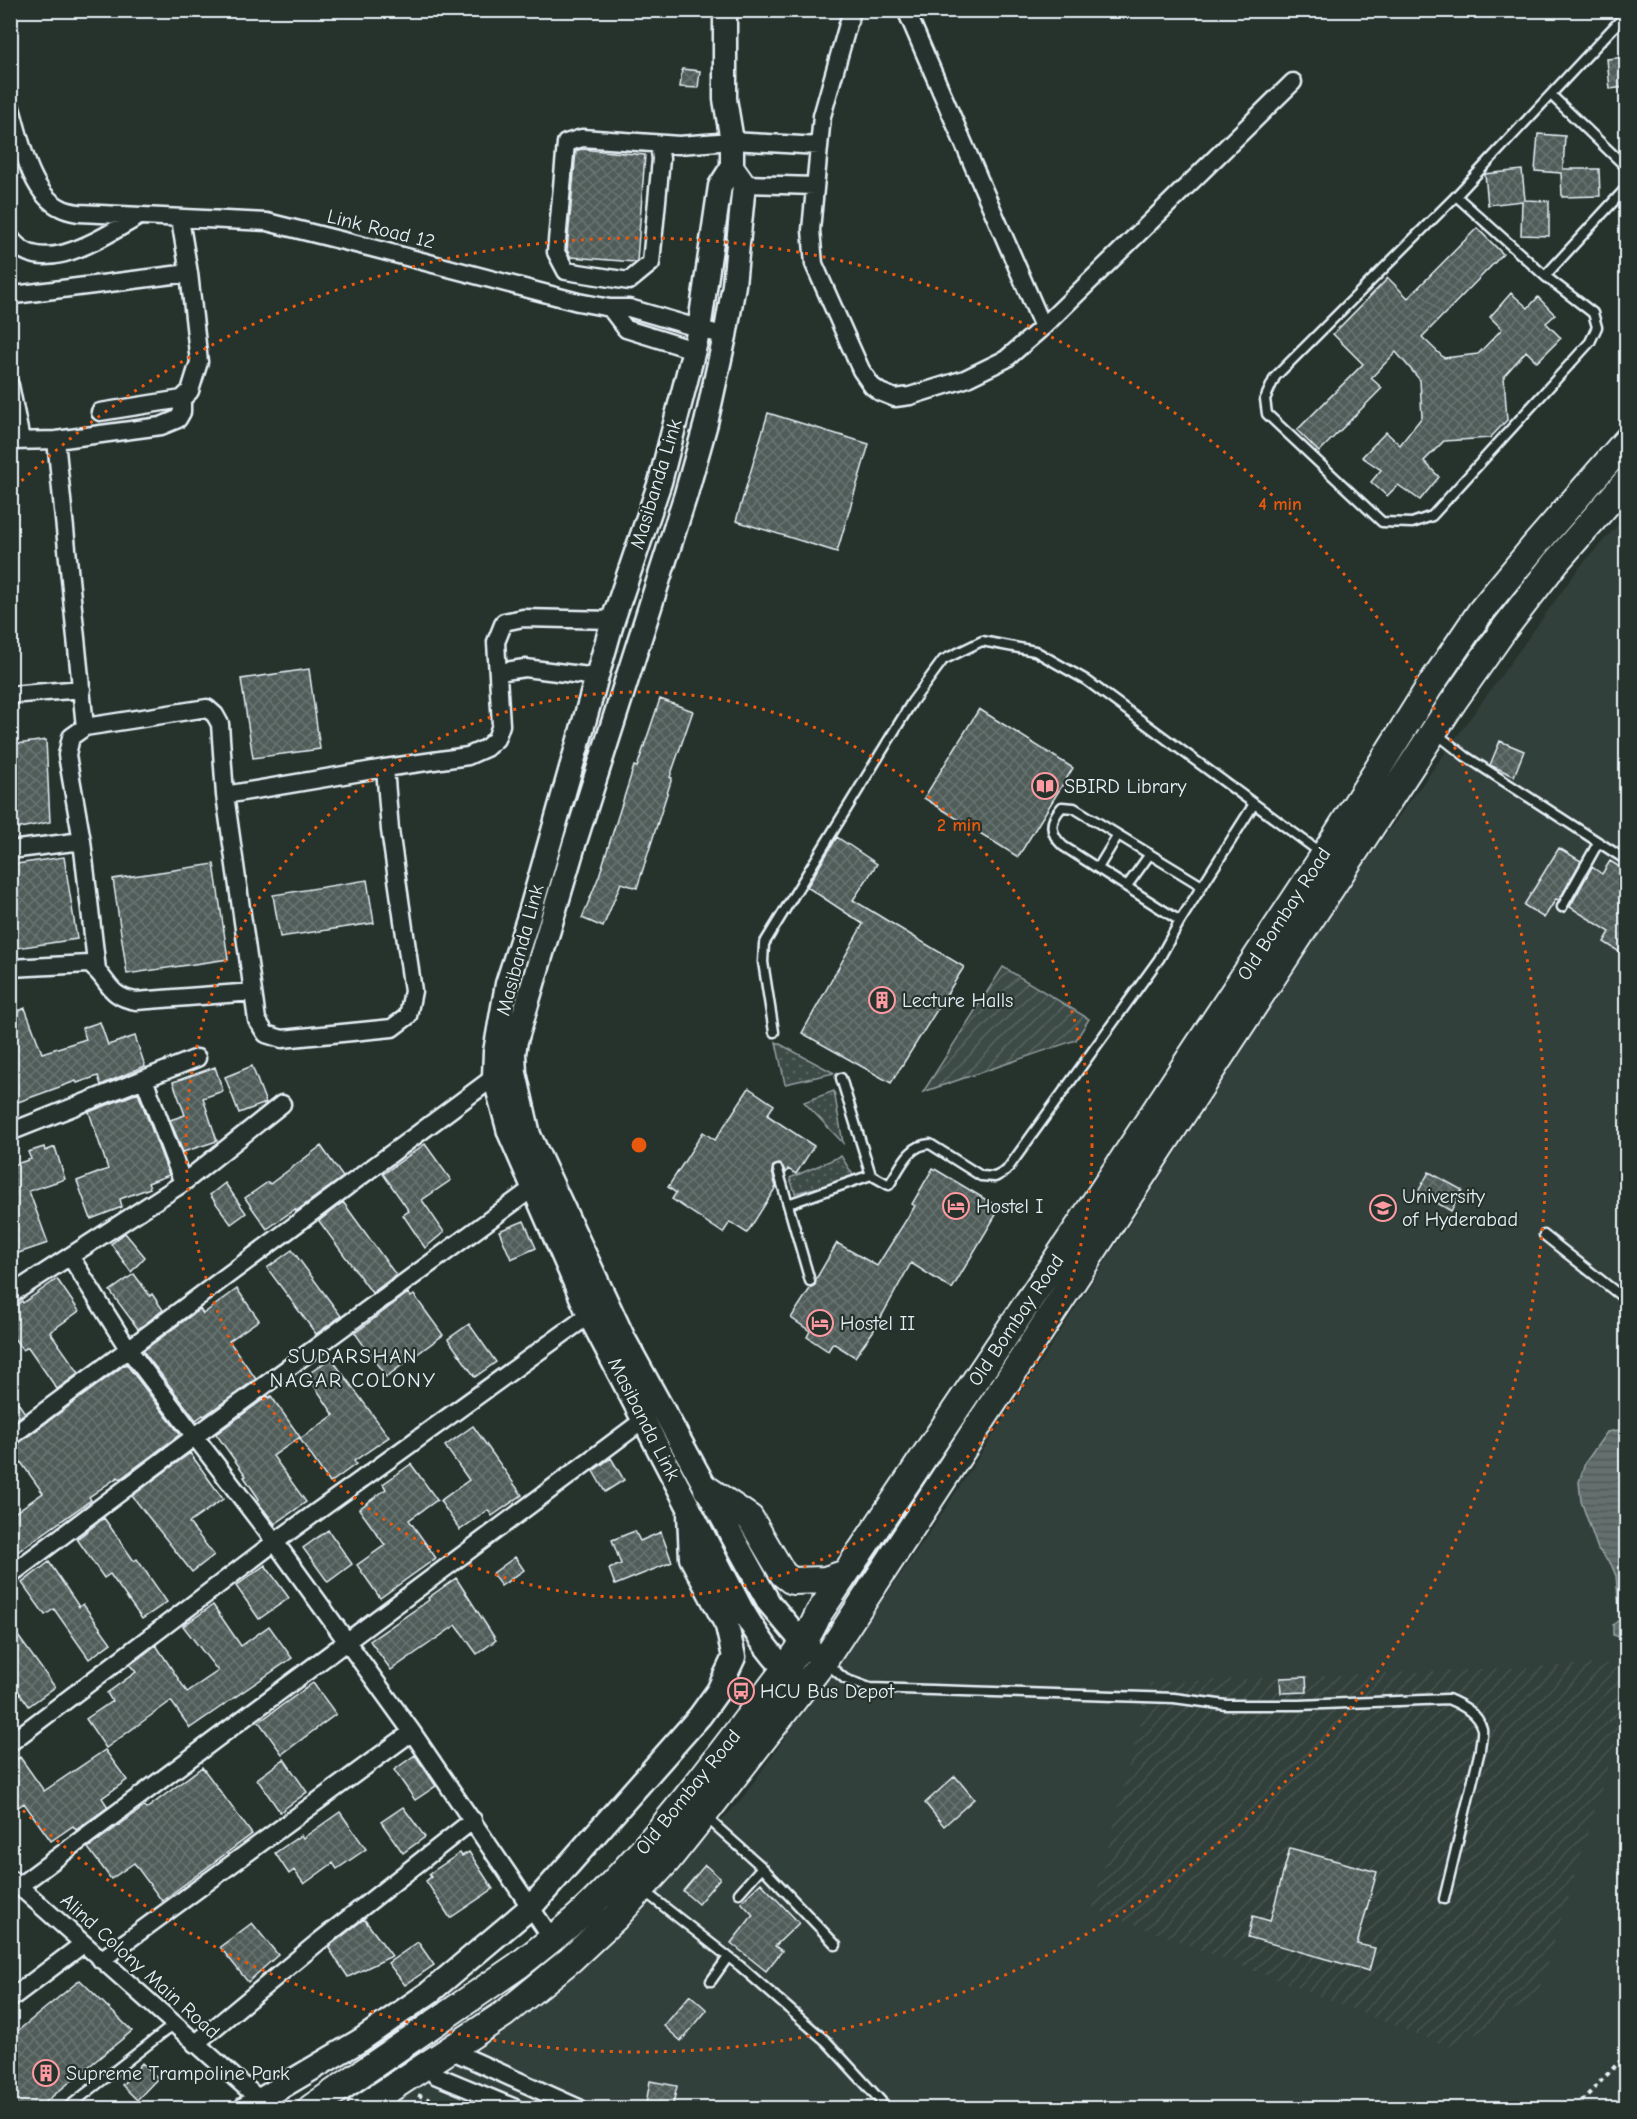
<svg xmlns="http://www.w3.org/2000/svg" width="1637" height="2119" font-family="'Comic Neue',sans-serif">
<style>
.built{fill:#333f3a}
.industrial{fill:url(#industrial-furrows)}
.grass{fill:url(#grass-dots);stroke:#939ea0;stroke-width:1.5}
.garden{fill:url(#garden-furrows);stroke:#939ea0;stroke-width:1.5}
.water{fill:url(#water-rules);stroke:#98a3a5;stroke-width:1.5}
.building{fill:url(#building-cross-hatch);stroke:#e8f1f8;stroke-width:1.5}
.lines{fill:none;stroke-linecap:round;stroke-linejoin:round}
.lane-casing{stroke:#e8f1f8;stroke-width:13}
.street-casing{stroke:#e8f1f8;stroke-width:21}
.secondary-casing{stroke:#e8f1f8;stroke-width:27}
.primary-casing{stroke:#e8f1f8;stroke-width:30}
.path{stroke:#e8f1f8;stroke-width:4;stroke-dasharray:4.5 4.5;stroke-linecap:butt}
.lane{stroke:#26332d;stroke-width:8}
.street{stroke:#26332d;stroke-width:16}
.secondary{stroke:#26332d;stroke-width:22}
.primary{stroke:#26332d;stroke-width:26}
.ring{fill:none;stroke:#e8590c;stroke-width:3;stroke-dasharray:3 6}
.labels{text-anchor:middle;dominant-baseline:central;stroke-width:4.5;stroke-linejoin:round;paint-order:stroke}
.street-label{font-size:20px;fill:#e8f1f8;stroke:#26332d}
.poi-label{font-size:20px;fill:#e8f1f8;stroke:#26332d;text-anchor:start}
.neighbourhood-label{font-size:21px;letter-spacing:1.5px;fill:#e8f1f8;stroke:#26332d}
.centre{fill:#e8590c;stroke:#26332d;stroke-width:3}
.ring-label{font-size:18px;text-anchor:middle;font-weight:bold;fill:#e8590c;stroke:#26332d;stroke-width:4.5;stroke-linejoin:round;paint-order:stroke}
</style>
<defs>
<pattern id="industrial-furrows" width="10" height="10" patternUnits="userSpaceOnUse" patternTransform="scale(1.5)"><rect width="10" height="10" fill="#333f3a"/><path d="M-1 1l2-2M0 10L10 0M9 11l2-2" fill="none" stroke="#47524e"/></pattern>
<pattern id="grass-dots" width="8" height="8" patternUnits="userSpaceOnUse" patternTransform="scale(1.5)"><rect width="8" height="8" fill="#3e4b47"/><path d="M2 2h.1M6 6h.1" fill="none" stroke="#5a6562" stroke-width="1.8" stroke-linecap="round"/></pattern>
<pattern id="garden-furrows" width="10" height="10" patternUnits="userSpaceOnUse" patternTransform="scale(1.5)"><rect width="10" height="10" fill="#3e4b47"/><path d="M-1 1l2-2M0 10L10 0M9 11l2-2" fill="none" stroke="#5a6562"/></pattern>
<pattern id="water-rules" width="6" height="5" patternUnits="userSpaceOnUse" patternTransform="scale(1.5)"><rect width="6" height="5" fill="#636f6d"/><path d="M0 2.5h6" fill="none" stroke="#535a5a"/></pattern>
<pattern id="building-cross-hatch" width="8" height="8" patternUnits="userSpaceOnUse" patternTransform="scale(1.5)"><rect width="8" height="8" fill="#505c59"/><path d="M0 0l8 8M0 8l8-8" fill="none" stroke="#697472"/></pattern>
</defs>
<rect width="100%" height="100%" fill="#26332d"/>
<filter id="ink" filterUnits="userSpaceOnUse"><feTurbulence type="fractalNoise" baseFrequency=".0167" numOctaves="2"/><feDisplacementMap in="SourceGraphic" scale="12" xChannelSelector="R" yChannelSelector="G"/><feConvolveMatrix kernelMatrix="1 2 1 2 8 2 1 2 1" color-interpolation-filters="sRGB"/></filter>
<g filter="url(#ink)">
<path class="built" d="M1626 516V2108H386L555 1990 629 1918 741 1800 923 1543 1358 873 1579 568Z"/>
<path class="industrial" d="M1626 1663V1709L1537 1996 1453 2048 1093 1908 1150 1683Z"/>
<path class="grass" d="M776 1042 834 1073 785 1084Z
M834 1091 843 1143 804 1102Z
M841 1156 855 1178 795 1193 790 1178Z"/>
<path class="garden" d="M1003 967 1089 1019 1076 1040 923 1092Z"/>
<path class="water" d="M1626 1429V1639L1613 1635V1625L1620 1619 1616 1576 1611 1564 1598 1549 1581 1501 1579 1482 1585 1463 1607 1432Z"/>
<path class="building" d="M1626 57V87L1610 89 1607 59Z
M682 69 700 71 698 88 680 87Z
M1538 134 1565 136 1563 169H1599L1600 196 1562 197 1561 173 1535 171Z
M581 149 645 155 637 261 635 262 571 257 567 250 576 151Z
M1522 170 1525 200 1549 201V236L1521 235 1522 201 1488 205 1485 174Z
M1477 228 1503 254 1422 337 1444 358 1478 354 1502 329 1490 317 1511 293 1528 308 1538 297 1555 315 1546 323 1561 338 1537 362 1526 351 1504 376 1507 420 1490 438 1444 441 1424 461 1439 477 1420 500 1398 485 1387 496 1371 482 1381 470 1362 457 1386 432 1400 445 1422 417 1420 380 1396 352 1371 378 1382 388 1319 452 1297 430 1363 364 1333 334 1388 278 1408 298Z
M768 413 869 444 837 552 736 521Z
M309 669 320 749 253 758 241 679Z
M660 699 693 711 670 777 672 778 637 888 621 883 603 927 582 918 599 876 634 766 637 767Z
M979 709 1073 768 1018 857 924 798Z
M46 740 50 822 10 830V745Z
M1500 741 1524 751 1514 776 1490 765Z
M837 837 877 864 853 900 964 967 891 1083 802 1033 863 924 807 887Z
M1559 848 1581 861 1559 900 1556 899 1544 918 1524 905Z
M64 857 77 939 10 949V865Z
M1610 861 1626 871V944L1621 953 1604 942 1610 932 1570 907 1592 867 1602 874Z
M214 864 228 959 127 974 113 879Z
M367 880 374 923 280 937 273 895Z
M25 1008 42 1053 86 1039 82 1028 100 1022 108 1045 135 1036 145 1066 101 1085 98 1076 77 1083 76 1081 10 1105V1015Z
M252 1066 266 1103 239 1113 225 1077Z
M215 1067 223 1091 203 1098 217 1141 183 1152 170 1120 185 1115 173 1082Z
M749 1088 774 1105 767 1115 814 1146 796 1174 788 1169 786 1173 780 1164 773 1166 772 1172 776 1187 747 1233 730 1222 723 1233 672 1199 676 1193 668 1187 703 1132 715 1140Z
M138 1093 169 1175 148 1183 150 1188 120 1199 122 1207 91 1219 77 1181 108 1169 89 1112Z
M425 1144 451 1180 422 1200 444 1232 425 1248 403 1215 409 1211 383 1174Z
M321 1146 343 1177 296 1211 295 1209 267 1229 245 1198 268 1182 270 1184Z
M44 1147 45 1151 55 1147 65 1179 29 1191 48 1243 10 1256V1166L31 1159 28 1152Z
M933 1168 1000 1208 952 1289 911 1263 874 1330 855 1357 833 1343 828 1351 807 1337 810 1331 791 1318 811 1287 815 1285 816 1279 837 1243 877 1266 915 1206 912 1204Z
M1429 1172 1462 1190 1451 1211 1418 1192Z
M225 1183 246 1213 231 1224 210 1195Z
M343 1202 396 1275 372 1293 319 1221Z
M524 1221 536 1248 511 1259 499 1231Z
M125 1233 145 1257 131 1272 111 1244Z
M292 1250 341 1316 316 1334 267 1268Z
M134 1274 150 1296 152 1294 163 1310 138 1329 110 1291Z
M57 1279 79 1311 50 1332 79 1373 57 1389 28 1347 23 1350 10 1333V1309L22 1301 23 1303Z
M237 1289 259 1320 229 1341 256 1379 204 1416 203 1415 196 1420 143 1351 200 1309 203 1314Z
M408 1293 411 1297 414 1295 443 1335 386 1377 355 1333Z
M469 1324 496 1362 475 1377 448 1339Z
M331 1358 389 1437 354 1461 356 1464 330 1483 300 1439 334 1415 307 1375Z
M126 1364 179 1433V1435L120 1479 118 1477 89 1497 91 1500 10 1557V1516L43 1493 10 1447 16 1445Z
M10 1391 25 1413 10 1424Z
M268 1396 269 1398 271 1396 300 1437 273 1456 306 1502 275 1524 257 1501 259 1499 244 1477 246 1476 216 1434Z
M473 1426 522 1495 492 1516 488 1510 460 1530 440 1501 469 1480 445 1446Z
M190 1453 223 1499 189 1523 214 1555 192 1572 132 1496Z
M611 1458 624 1480 605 1492 593 1471Z
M411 1464 437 1500 409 1520 436 1558 380 1598 357 1565 385 1545 359 1509 386 1489 383 1484Z
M104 1518 134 1561 137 1559 167 1602 142 1619 110 1574 104 1578 77 1539Z
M328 1530 352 1564 328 1582 303 1548Z
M635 1531 640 1541 661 1532 672 1562 615 1585 609 1569 621 1564 612 1540Z
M515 1557 524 1570 501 1586 492 1574Z
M49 1562 79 1607 83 1604 111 1643 89 1659 54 1609 45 1615 22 1583Z
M265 1565 289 1598 259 1619 236 1586Z
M456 1578 496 1640 477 1654 456 1625 391 1670 370 1641 429 1600 428 1598Z
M213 1605 241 1646 269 1626 292 1658 190 1728 171 1701 106 1748 86 1719 112 1701 107 1693 136 1672 130 1665 156 1645 187 1692 218 1671 183 1626Z
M10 1625 55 1687 29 1706 10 1679Z
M1306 1677 1307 1692 1281 1693 1280 1678Z
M313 1683 336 1714 282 1754 259 1722Z
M105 1750 127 1780 102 1798 108 1807 76 1830 73 1826 51 1841 24 1803 10 1813V1763L20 1757 44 1791Z
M415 1755 436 1786 415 1800 394 1770Z
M284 1759 307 1792 280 1812 257 1779Z
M202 1767 252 1834 162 1901 134 1863 111 1879 88 1848 144 1807 146 1809Z
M955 1776 974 1799 944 1826 925 1803Z
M403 1807 425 1837 403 1853 381 1822Z
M340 1812 366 1849 337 1869 333 1863 304 1884 294 1870 289 1874 275 1853 301 1835 303 1838Z
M1290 1848 1377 1872 1357 1944 1375 1948 1369 1971 1248 1937 1253 1916 1270 1921Z
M469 1852 493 1889 450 1918 426 1881 431 1877 429 1874 460 1853 462 1856Z
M705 1865 720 1878 698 1904 683 1891Z
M761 1883 799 1923 775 1946 782 1951 766 1971 731 1943 753 1915 741 1902Z
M364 1919 392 1956 348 1977 328 1947Z
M252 1923 278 1955 248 1982 220 1947Z
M418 1942 434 1965 405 1985 388 1963Z
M80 1980 132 2031 37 2109H10V2037Z
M690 1995 707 2010 681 2041 664 2026Z
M142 2063 158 2078 137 2100 122 2085Z
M650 2081 677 2086 672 2109H645Z"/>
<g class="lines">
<defs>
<path id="lane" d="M1551 95 1626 167
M1456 196 1545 276 1593 313 1597 327 1590 342 1432 516 1412 523 1382 522 1267 414 1265 399 1275 377 1456 196 1626 14
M1545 276 1626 188
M1437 734 1465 756 1626 860
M1098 868 1118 835
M1127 886 1150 854
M1562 907 1598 843
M1180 921 1063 846C1049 833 1049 821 1062 807L1074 808 1202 886
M774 1032 763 962 764 944 912 702 943 660 982 641 1035 651 1086 680 1321 853
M841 1078 871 1175
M778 1170 810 1281
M788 1204 871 1175 889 1185C901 1167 908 1145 930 1144L981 1176 995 1177 1006 1171 1159 959 1180 921 1254 804
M1544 1235 1626 1300
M826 1663 845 1679 870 1688 1174 1698 1226 1705H1299L1448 1699C1462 1705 1478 1713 1482 1729 1483 1735 1480 1744 1480 1750L1444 1899
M707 1818 762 1867 836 1945
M644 1891 740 1966 827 2042 881 2101
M739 1893 762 1867
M711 1981 728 1957
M67 2108 173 2025"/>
<path id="street" d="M852 10 822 116 811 230 814 264 861 370 872 386 880 392 895 398 910 396 965 379 1006 359 1043 327 1293 82
M906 10 1043 327
M10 105C20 136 29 194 61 208 66 211 73 212 79 213L267 222 372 248 578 302 610 308H629L725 336
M659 144 661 159 651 263 629 281 566 271 556 252 566 143 582 138 679 145 732 141 819 146
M744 184 815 186
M10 237C40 282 105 235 138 217
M10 298 14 295 189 273
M610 308 626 329 694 350
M10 385 21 440
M100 412 182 399 190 391 199 362 189 273 180 219
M56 440 85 727
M10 441 56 440 161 426 178 419 182 412V399
M499 672 525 668 597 677
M10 695 82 689
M225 795 253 992
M10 850 82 841
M10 968 89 964C110 979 106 996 136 1001L253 992 257 1020 266 1034 282 1039 392 1028 408 1016 413 991 390 830 385 768
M97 970 82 841 67 755 71 737 85 727 207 708 215 715 220 724 225 795 385 768 468 756 486 748 496 739 501 725 496 642 504 622 523 618 613 620
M144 1079 183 1183
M10 1132 197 1058
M70 1256 129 1350 275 1542 412 1732 552 1939
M10 1295 183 1183 282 1104
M10 1437 501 1072
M10 1575 194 1437 533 1188
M10 1743 275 1542 589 1315
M12 1880 269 2108
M19 1886 645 1419
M101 1960 412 1732
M10 1999 83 1944
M195 2044 317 1943 473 1820
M450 2050 579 2108
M428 2064 435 2075 515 2108"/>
<path id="secondary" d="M725 10V99L732 141V167L720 186 699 330 660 482 613 620 529 916 507 984 495 1052 494 1076 509 1132 589 1315 741 1608C757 1635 773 1661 798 1680
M732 167 744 184 734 285 725 336 706 423 686 494 574 845 516 1041 514 1053 515 1073 529 1135 624 1339 769 1603 803 1643 824 1661
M246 2108 361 2040 430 1992 531 1907 700 1716 718 1691 734 1657 727 1626 691 1558 689 1514"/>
<path id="primary" d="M707 1489 750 1518 783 1574 792 1581 825 1580 846 1573
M311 2108 519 1965C548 1942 577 1920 602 1894 657 1838 703 1777 750 1715 774 1682 803 1650 819 1613L1079 1226 1324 855 1428 689 1481 611 1536 544 1626 441
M361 2108 504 2014 570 1960 616 1917 668 1860 704 1815 824 1661 1453 702 1505 628 1556 562 1626 482"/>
</defs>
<use href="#lane" class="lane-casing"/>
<use href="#street" class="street-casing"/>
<use href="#secondary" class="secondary-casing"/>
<use href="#primary" class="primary-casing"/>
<path class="path" d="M418 2095 450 2108
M1575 2108 1622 2059H1626"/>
<use href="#lane" class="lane"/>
<use href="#street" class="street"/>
<use href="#secondary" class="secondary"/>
<use href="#primary" class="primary"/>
</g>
</g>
<g class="ring">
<circle cx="639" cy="1145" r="453"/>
<path d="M15 487A907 907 0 1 1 15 1803"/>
</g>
<defs>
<symbol id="library-ring" viewBox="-11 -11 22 22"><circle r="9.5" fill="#26332d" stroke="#ff9aa2" stroke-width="1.5"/><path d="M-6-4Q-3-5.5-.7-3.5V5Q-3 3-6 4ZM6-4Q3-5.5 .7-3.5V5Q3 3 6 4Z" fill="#ff9aa2"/></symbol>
<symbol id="building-ring" viewBox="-11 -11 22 22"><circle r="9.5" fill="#26332d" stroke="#ff9aa2" stroke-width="1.5"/><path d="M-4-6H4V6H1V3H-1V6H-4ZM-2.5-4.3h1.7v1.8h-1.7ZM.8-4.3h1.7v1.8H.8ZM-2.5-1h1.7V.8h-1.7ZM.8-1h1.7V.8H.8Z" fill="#ff9aa2"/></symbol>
<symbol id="hotel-ring" viewBox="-11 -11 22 22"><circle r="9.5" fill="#26332d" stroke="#ff9aa2" stroke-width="1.5"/><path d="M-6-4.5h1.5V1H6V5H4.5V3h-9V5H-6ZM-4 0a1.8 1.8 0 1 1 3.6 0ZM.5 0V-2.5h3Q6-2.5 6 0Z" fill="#ff9aa2"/></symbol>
<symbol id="university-ring" viewBox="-11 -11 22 22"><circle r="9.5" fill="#26332d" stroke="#ff9aa2" stroke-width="1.5"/><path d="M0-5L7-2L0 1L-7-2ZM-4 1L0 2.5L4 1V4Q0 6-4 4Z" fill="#ff9aa2"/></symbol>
<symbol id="bus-ring" viewBox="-11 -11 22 22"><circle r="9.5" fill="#26332d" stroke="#ff9aa2" stroke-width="1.5"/><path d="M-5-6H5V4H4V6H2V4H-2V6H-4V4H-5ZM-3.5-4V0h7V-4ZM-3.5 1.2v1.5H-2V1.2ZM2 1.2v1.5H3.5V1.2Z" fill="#ff9aa2"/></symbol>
</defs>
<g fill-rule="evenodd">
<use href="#library-ring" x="1030" y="771" width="30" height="30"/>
<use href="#building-ring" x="867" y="985" width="30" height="30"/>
<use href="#hotel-ring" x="941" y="1191" width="30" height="30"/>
<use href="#university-ring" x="1368" y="1193" width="30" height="30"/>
<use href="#hotel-ring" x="805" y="1308" width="30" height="30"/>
<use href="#bus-ring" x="726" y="1676" width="30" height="30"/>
<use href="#building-ring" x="31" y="2058" width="30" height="30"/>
</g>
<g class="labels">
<g class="street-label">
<text transform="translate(381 229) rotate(14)">Link Road 12</text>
<text transform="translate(656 484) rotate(-73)">Masibanda Link</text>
<text transform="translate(1284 914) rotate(-57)">Old Bombay Road</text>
<text transform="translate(520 950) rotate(-75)">Masibanda Link</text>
<text transform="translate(1016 1320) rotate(-56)">Old Bombay Road</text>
<text transform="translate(644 1419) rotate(63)">Masibanda Link</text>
<text transform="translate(688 1792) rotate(-51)">Old Bombay Road</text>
<text transform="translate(140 1966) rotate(42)">Alind Colony Main Road</text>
</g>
<g class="poi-label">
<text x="1064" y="786">SBIRD Library</text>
<text x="902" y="1000">Lecture Halls</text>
<text x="1402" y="1196">University<tspan x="1402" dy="23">of Hyderabad</tspan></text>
<text x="976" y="1206">Hostel I</text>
<text x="840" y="1323">Hostel II</text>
<text x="760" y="1691">HCU Bus Depot</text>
<text x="66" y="2073">Supreme Trampoline Park</text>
</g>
<g class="neighbourhood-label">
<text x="353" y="1356">SUDARSHAN<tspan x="353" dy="24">NAGAR COLONY</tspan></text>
</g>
</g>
<circle cx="639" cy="1145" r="9" class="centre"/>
<g class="ring-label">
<text x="1280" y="510">4 min</text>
<text x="959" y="831">2 min</text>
</g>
<rect width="1637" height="2119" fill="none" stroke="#26332d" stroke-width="36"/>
<rect x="18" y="18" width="1601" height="2083" fill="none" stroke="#e8f1f8" stroke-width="2" filter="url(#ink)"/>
</svg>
